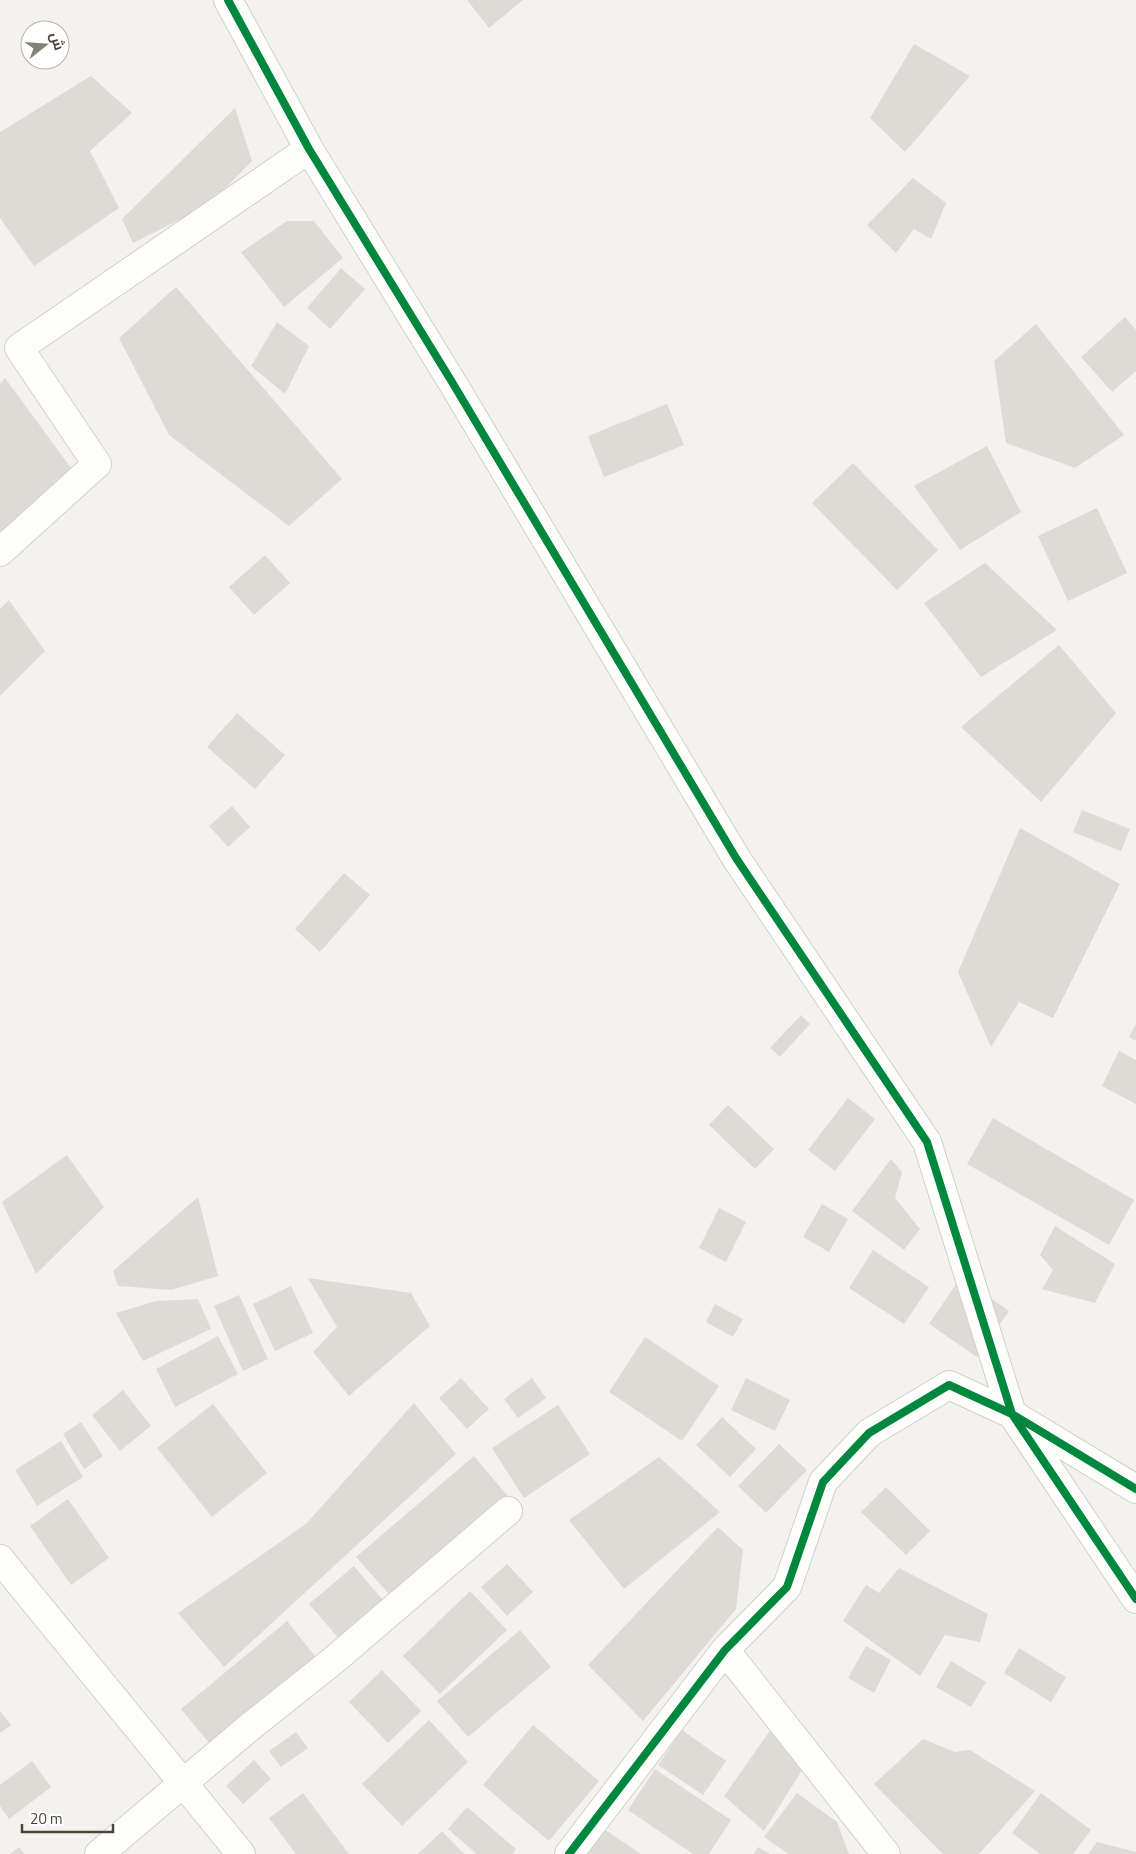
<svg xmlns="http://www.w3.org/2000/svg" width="1136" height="1854" font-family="'Titillium Web',Cairo,sans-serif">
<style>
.building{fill:#dedbd6}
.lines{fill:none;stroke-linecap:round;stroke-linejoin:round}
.minor-casing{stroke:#d2d0cb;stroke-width:30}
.minor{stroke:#fdfdfc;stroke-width:28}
.cycleway-casing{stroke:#fff;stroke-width:11}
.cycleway{stroke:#00873e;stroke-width:8}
</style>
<rect width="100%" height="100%" fill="#f4f2ee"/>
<path class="building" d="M467 0H523L489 28Z
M914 44 970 76 905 152 870 118Z
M91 76 132 113 90 151 119 208 34 266 0 218V132Z
M235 108 252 161 209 205 133 243 122 219Z
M913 178 946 203 931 239 914 229 896 253 867 225Z
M287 221H314L343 258 284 307 241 252Z
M341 268 365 289 330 329 307 308Z
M176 287 342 479 289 526 169 435 119 338Z
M1125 317 1136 330V371L1112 392 1081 357Z
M277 322 309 346 285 394 251 366Z
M1036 324 1124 435 1075 468 1006 443 994 361Z
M5 378 82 483 0 558V383Z
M667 404 684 445 604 477 588 436Z
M987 446 1021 512 960 550 914 486Z
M853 463 938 550 897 590 812 503Z
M1097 508 1127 573 1068 601 1038 536Z
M265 555 290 583 254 615 229 587Z
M985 563 1057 630 981 677 924 603Z
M9 600 45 651 0 696V609Z
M1059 645 1116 713 1041 802 961 727Z
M237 713 285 755 255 789 207 747Z
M232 806 250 827 228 847 209 826Z
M1082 810 1130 829 1121 851 1073 832Z
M1020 828 1120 884 1053 1018 1019 1002 991 1047 958 972Z
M344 873 370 895 320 952 295 929Z
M801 1015 810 1024 780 1057 770 1048Z
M1136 1024V1041L1129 1037Z
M1119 1051 1136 1060V1104L1102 1086Z
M848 1098 875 1119 835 1171 808 1150Z
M728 1105 774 1149 755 1169 709 1125Z
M993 1118 1134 1200 1109 1245 967 1164Z
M67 1155 104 1207 36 1274 2 1202Z
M891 1159 902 1172 895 1198 920 1229 904 1250 852 1211Z
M198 1197 218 1276 171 1290 118 1286 113 1271Z
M822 1204 848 1219 829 1252 803 1237Z
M719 1208 746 1222 726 1262 699 1248Z
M1055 1226 1115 1264 1095 1303 1042 1289 1053 1270 1040 1255Z
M873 1250 929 1287 904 1324 849 1288Z
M961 1277 1009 1311 977 1357 929 1324Z
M308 1278 411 1293 430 1326 349 1396 313 1352 337 1327Z
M291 1286 313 1333 275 1351 253 1304Z
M239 1295 268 1359 243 1371 214 1306Z
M198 1299 211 1329 143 1361 116 1313 156 1301Z
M715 1304 743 1319 733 1337 706 1322Z
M218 1336 238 1374 175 1407 156 1369Z
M645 1337 719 1386 682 1441 609 1392Z
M461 1378 489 1409 467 1429 439 1398Z
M532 1378 546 1398 518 1418 504 1399Z
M746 1378 790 1400 775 1431 731 1410Z
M123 1390 151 1426 120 1451 92 1415Z
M414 1403 456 1454 224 1667 178 1613 306 1524Z
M213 1404 267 1473 212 1517 157 1448Z
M558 1405 590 1454 524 1498 492 1448Z
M722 1417 756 1449 730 1477 696 1445Z
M81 1422 103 1456 84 1469 63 1434Z
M61 1441 83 1477 37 1506 15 1470Z
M779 1444 807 1470 766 1513 738 1486Z
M474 1456 512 1501 395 1601 356 1557Z
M659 1457 720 1512 624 1589 569 1520Z
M886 1487 930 1531 906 1555 861 1512Z
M68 1499 109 1558 71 1585 30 1526Z
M718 1527 743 1550 736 1609 643 1721 588 1665Z
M507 1564 533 1592 507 1616 481 1587Z
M354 1566 399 1619 355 1657 309 1604Z
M899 1568 988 1614 980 1642 945 1635 920 1676 843 1621 866 1585 879 1593Z
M470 1591 507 1630 440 1694 403 1656Z
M287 1621 319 1661 214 1749 181 1709Z
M520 1630 551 1667 468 1737 437 1701Z
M866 1646 891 1660 874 1693 848 1678Z
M1019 1648 1066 1677 1051 1702 1004 1673Z
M951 1661 986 1682 971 1707 936 1687Z
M382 1670 421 1711 388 1743 349 1702Z
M0 1711 11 1725 0 1733Z
M429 1720 468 1762 402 1826 362 1784Z
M533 1725 599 1781 549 1841 483 1785Z
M774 1725 812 1754 764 1831 724 1796Z
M682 1730 726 1761 703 1795 658 1765Z
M296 1732 308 1748 281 1767 269 1751Z
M923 1739 955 1752 970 1750 1035 1791 979 1854H943L874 1784Z
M254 1760 271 1779 243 1804 226 1786Z
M32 1761 51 1787 9 1819 0 1806V1785Z
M655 1769 731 1820 709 1854H693L628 1810Z
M303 1793 349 1854H296L269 1818Z
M797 1793 837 1822 849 1854H788L764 1837Z
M1041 1793 1091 1830 1073 1854H1040L1012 1833Z
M467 1807 516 1849 512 1854H477L448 1829Z
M604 1829 641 1854H587Z
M442 1831 464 1854H418Z
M1097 1842 1136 1852V1854H1088Z
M19 1847 24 1854H10Z
M758 1847 770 1854H754Z"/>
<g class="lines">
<defs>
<path id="minor" d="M228 0 309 149 452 382 736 858 927 1142 1012 1414 1136 1599
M0 552 97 464 19 348 309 149
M0 1559 241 1854
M725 1650 886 1854
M99 1854 251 1726 334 1660 508 1511
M569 1854 725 1650 787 1587 823 1482 869 1433 949 1385 1012 1414 1136 1489"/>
</defs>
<use href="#minor" class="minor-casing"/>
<use href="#minor" class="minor"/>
<defs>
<path id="cycleway" d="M228 0 309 149 452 382 736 858 927 1142 1012 1414 1136 1599
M569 1854 725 1650 787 1587 823 1482 869 1433 949 1385 1012 1414 1136 1489"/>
</defs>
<use href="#cycleway" class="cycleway-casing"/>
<use href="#cycleway" class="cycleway"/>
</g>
<g transform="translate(45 45) rotate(73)"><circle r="24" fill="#ffffff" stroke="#b7b4b0"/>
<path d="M0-4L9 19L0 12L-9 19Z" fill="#868178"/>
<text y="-8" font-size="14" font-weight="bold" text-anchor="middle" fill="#4b4439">ش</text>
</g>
<path d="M22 1824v8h91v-8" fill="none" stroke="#4b4439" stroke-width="2.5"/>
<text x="30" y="1824" font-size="15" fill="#4b4439" stroke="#ffffff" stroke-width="4" paint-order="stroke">20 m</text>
</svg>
